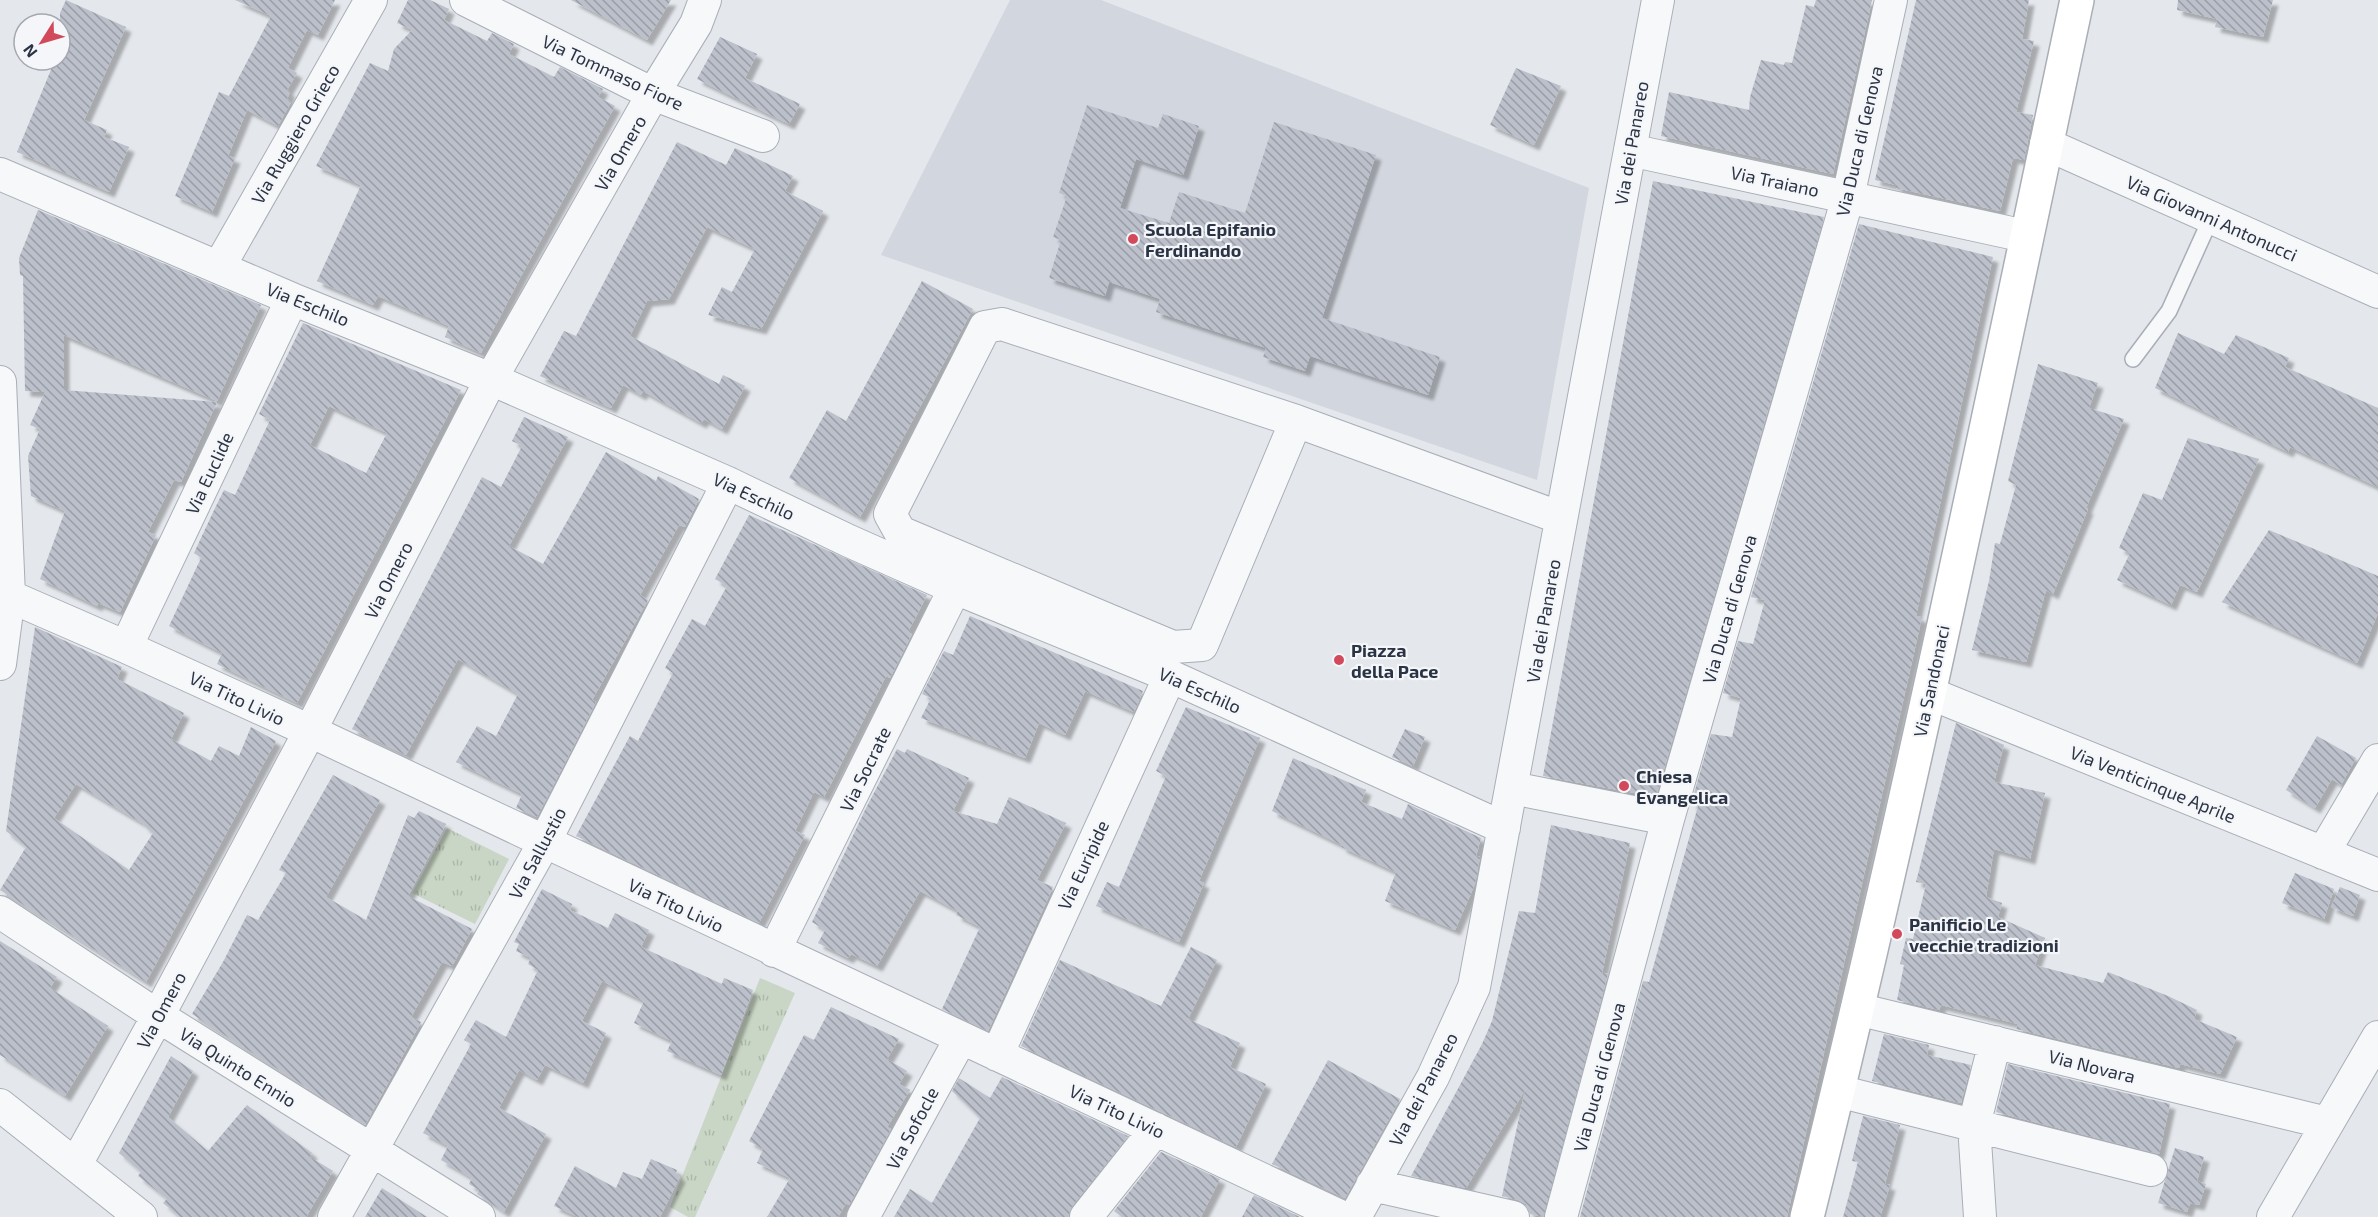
<svg xmlns="http://www.w3.org/2000/svg" width="2378" height="1217" font-family="'Exo 2',sans-serif">
<style>
.built{fill:#d2d6de}
.grass{fill:url(#grass-tufts)}
.building{fill:url(#building-back-hatch);fill-rule:evenodd;filter:url(#shadow)}
.lines{fill:none;stroke-linecap:round;stroke-linejoin:round}
.service-casing{stroke:#a9aeb7;stroke-width:18}
.minor-casing{stroke:#a9aeb7;stroke-width:34}
.secondary-casing{stroke:#a9aeb7;stroke-width:36}
.service{stroke:#f7f8fa;stroke-width:15}
.minor{stroke:#f7f8fa;stroke-width:32}
.secondary{stroke:#fff;stroke-width:33}
.poi-dot{fill:#d1495b;stroke:#f4f6f9;stroke-width:2}
.labels{text-anchor:middle;dominant-baseline:central;stroke-width:4.5;stroke-linejoin:round;paint-order:stroke}
.street-label{font-size:18px;fill:#2b3445;stroke:#f4f6f9}
.poi-label{font-size:18px;font-weight:bold;fill:#2b3445;stroke:#f4f6f9;text-anchor:start}
</style>
<defs>
<pattern id="grass-tufts" width="24" height="20" patternUnits="userSpaceOnUse" patternTransform="scale(1.5)"><rect width="24" height="20" fill="#c9d6c5"/><path d="M3 7l-1-3M5 7V3M7 7l1-3M15 17l-1-3M17 17v-4M19 17l1-3" fill="none" stroke="#adb8ab"/></pattern>
<pattern id="building-back-hatch" width="6" height="6" patternUnits="userSpaceOnUse" patternTransform="scale(1.5)"><rect width="6" height="6" fill="#bbc0ca"/><path d="M-1 5l2 2M0 0l6 6M5-1l2 2" fill="none" stroke="#989da6"/></pattern>
<filter id="shadow"><feDropShadow dx="5.5" dy="5.5" stdDeviation="1.5" flood-color="#0004"/></filter>
</defs>
<rect width="100%" height="100%" fill="#e4e7ec"/>
<path class="built" d="M1010 0H1101L1589 188 1537 480 881 255Z"/>
<path class="grass" d="M447 828 509 859 475 924 412 893Z
M760 978 795 993 695 1217H688L670 1207Z"/>
<path class="building" d="M66 0 126 27 84 120 107 130 104 137 129 147 109 192 17 152 55 60H60V13Z
M235 0H335L318 35 307 30 288 68 297 73 287 90 290 92 287 99 291 102 278 126 247 110 228 156 235 158 212 212 175 196 219 92 229 96 271 16Z
M408 0H430L449 9 444 20 487 41 492 33 514 44 509 54 554 77 560 67 603 89 598 97 615 106 521 276 481 353 445 337 449 326 378 296 373 305 317 281 361 185 316 166 370 63 388 71 394 49 412 30 397 23Z
M571 0H671L647 40Z
M1816 0H1872L1833 174 1661 136 1669 92 1749 110 1750 97 1761 60 1784 65 1785 62 1792 63 1806 5 1814 7Z
M1916 0H2029L2022 39 2034 41 2016 112 2033 115 2024 160 2013 158 2000 211 1896 188V185L1875 180Z
M2178 0H2273L2263 37 2215 27 2217 19 2177 10Z
M720 37 757 54 745 78 800 104 789 124 697 79Z
M1516 68 1561 86 1534 145 1490 125Z
M1087 105 1158 128 1163 114 1199 126 1183 175 1136 159 1120 208 1169 223 1179 192 1245 213 1274 122 1376 155 1322 318 1440 357 1428 395 1310 356 1305 371 1263 357 1266 348 1156 312 1160 299 1109 282 1105 296 1049 278 1061 240 1053 237 1067 196 1059 193Z
M677 142 726 165 735 148 793 176 785 191 823 211 761 329 708 315 722 287 732 292 755 249 707 227 669 299 647 301 630 336 719 384 723 375 745 386 722 429 704 419 701 423 643 391 641 395 623 385 611 408 540 376 564 331 576 336Z
M1653 181 1824 217 1656 797 1543 776Z
M38 210 261 305 217 401 64 335V390L217 402 181 482 174 480 148 532 156 535 120 612 98 603 97 606 40 579 65 511 31 496 28 456 40 429 30 425 45 392 25 391 23 276 20 275 19 258Z
M1859 224 1993 257 1916 616 1922 617 1787 1217H1580L1643 981 1649 982 1698 806 1691 804 1711 734 1732 737 1741 698 1723 693 1738 641 1753 644 1765 600 1751 597Z
M922 281 973 309 860 517 789 478 827 410 846 421Z
M303 323 461 390 297 703 217 664 222 653 169 626 201 558 194 553 215 508 224 490 235 495 270 420 259 414ZM329 406 387 433 366 473 310 445Z
M2178 333 2224 354 2236 335 2289 358 2285 367 2378 408V487L2290 447 2288 452 2155 388Z
M2038 364 2098 383 2089 408 2124 419 2086 508 2088 509 2053 594 2046 590 2026 662 1972 650 1989 581 1995 543 2000 544 2016 485 2008 481Z
M524 417 568 437 509 546 543 564 606 452 656 481 658 476 699 499 685 527 679 525 640 595 648 600 592 700 596 702 537 817 516 808 522 794 456 762 477 726 496 736 518 694 458 659 406 755 352 729 482 477 501 487 522 446 512 441Z
M2188 438 2259 459 2197 592 2180 585 2171 605 2117 580 2130 553 2119 548 2143 493 2162 500Z
M749 515 927 595 908 632 912 634 890 678 886 676 824 797 814 792 795 831 805 835 759 923 576 836 630 736 638 741 673 673 665 668 692 619 705 626 727 586 715 579Z
M2269 530 2378 576V613L2357 663 2222 602Z
M970 616 1143 691 1134 712 1085 691 1065 735 1039 723 1025 758 921 718 931 698 922 694 944 651 953 655Z
M35 627 122 667 117 679 184 713 171 739 211 761 219 746 239 756 251 727 276 741 146 982 0 890 26 847 6 831ZM76 784 144 824 143 825 153 833 129 870 54 818Z
M1186 707 1260 738 1199 881 1204 883 1179 942 1096 906 1107 882 1119 887 1166 776 1156 771Z
M1956 723 2004 745 1994 782 2045 793 2030 859 1994 849 1986 897 2002 903 1998 917 2045 938 2035 965 2103 983 2108 972 2168 996 2197 1010 2194 1019 2237 1037 2220 1074 2180 1064 2179 1068 2016 1029 2018 1024 1941 1005 1939 1010 1897 1000 1904 965 1900 964 1906 938 1913 939 1926 884 1916 882Z
M1405 729 1425 737 1413 766 1392 757Z
M2317 736 2356 758 2341 785 2332 779 2315 808 2286 790Z
M897 749 905 753 907 749 969 778 953 811 997 824 1009 797 1066 823 1037 880 1053 887 988 1031 942 1009 980 927 956 915 958 911 920 891 877 966 851 954 848 958 818 943 825 930 812 922 865 810Z
M1293 758 1366 790 1361 802 1402 819 1408 804 1481 838 1476 856 1480 857 1475 884 1455 930 1385 901 1396 872 1341 847 1342 845 1272 811Z
M333 775 380 800 326 897 366 920 408 815 414 818 419 811 446 824 408 896 472 929 452 966 442 962 411 1017 421 1022 365 1125 192 1014 223 962 247 915 258 920 286 873 279 870Z
M1551 825 1630 843 1602 973 1608 974 1544 1217 1530 1214 1526 1204 1518 1200 1502 1196 1525 1090 1466 1188 1411 1176 1482 1044 1492 1021 1519 911 1535 913Z
M2295 873 2334 889 2324 919 2282 903Z
M2340 887 2360 895 2353 916 2331 907Z
M542 889 572 904 570 910 608 928 615 913 649 930 641 947 722 984 724 978 753 990 721 1075 667 1051 672 1041 634 1023 644 1001 602 981 582 1021 606 1033 583 1083 545 1065 537 1080 519 1070 499 1108 546 1134 504 1212 477 1194 479 1190 469 1184 472 1178 441 1160 448 1146 423 1133 471 1044 464 1040 476 1020 506 1037 538 970 528 964 531 958 516 951 519 944 514 942Z
M0 941 57 977 50 988 108 1026 65 1096 0 1055Z
M1191 947 1217 960 1188 1019 1240 1043 1230 1067 1266 1084 1236 1147 1021 1046 1060 960 1161 1006Z
M831 1007 899 1039 887 1059 907 1071 899 1084 910 1090 887 1127 891 1129 855 1194 849 1205 846 1203 838 1217H767L790 1178 757 1163 763 1149 749 1141 804 1035 814 1040Z
M1884 1034 1929 1045 1927 1055 1971 1065 1961 1103 1872 1081Z
M171 1056 193 1071 168 1117 208 1151 247 1105 312 1153 310 1157 333 1171 306 1217H180L163 1203 167 1199 138 1176 141 1172 119 1153Z
M1328 1060 1400 1099 1345 1198 1272 1164Z
M2008 1064 2170 1104 2159 1154 1996 1112Z
M1002 1077 1128 1136 1072 1206 1068 1217H894L910 1189 932 1203 980 1118 952 1091 959 1078 990 1098Z
M1863 1116 1900 1125 1885 1184 1890 1185 1880 1217H1843L1858 1162 1852 1161Z
M2175 1148 2204 1157 2197 1181 2206 1184 2199 1205 2190 1203 2187 1212 2158 1203Z
M1161 1152 1220 1179 1201 1217H1122L1114 1211Z
M651 1159 677 1170 676 1173 680 1177 660 1217H578L554 1206 575 1166 616 1188 623 1172 642 1179Z
M382 1188 427 1217H365Z
M1254 1195 1300 1217H1242Z"/>
<g class="lines">
<defs>
<path id="service" d="M2133 359 2169 311 2211 218"/>
<path id="minor" d="M466 0 653 94 763 136
M2046 144 2378 292
M1630 150 2025 236
M0 174 292 299 491 379 728 483 849 541 955 588 1170 676 1504 828
M219 267 371 0
M0 382 9 596 0 664
M9 596 126 647 310 731 1342 1217
M1106 619 900 532 890 514 985 327 1002 324 1296 421
M1096 637 1106 619 1173 647 1202 645 1296 421 1561 518
M126 647 292 299
M1929 693 2378 875
M1512 788 1668 819
M2323 853 2378 760
M0 912 158 1016 479 1217
M774 951 955 588
M1857 1009 2327 1123
M997 1055 1170 676
M1838 1091 2151 1170
M0 1105 141 1217
M76 1164 158 1016 310 731 491 379 653 94 696 24 705 0
M1372 1185 1513 1217
M334 1217 544 843 728 483
M863 1217 961 1038
M1086 1217 1156 1129
M1355 1217 1433 1077 1474 987 1658 0
M1561 1217 1668 819 1848 197 1891 0
M1980 1217 1974 1125 1995 1042
M2273 1217 2378 1037"/>
<path id="secondary" d="M1807 1217C1907 814 1991 406 2077 0"/>
</defs>
<use href="#service" class="service-casing"/>
<use href="#minor" class="minor-casing"/>
<use href="#secondary" class="secondary-casing"/>
<use href="#service" class="service"/>
<use href="#minor" class="minor"/>
<use href="#secondary" class="secondary"/>
</g>
<g class="poi-dot">
<circle cx="1133" cy="239" r="6"/>
<circle cx="1339" cy="660" r="6"/>
<circle cx="1624" cy="786" r="6"/>
<circle cx="1897" cy="934" r="6"/>
</g>
<g class="labels">
<g class="street-label">
<text transform="translate(613 72) rotate(25)">Via Tommaso Fiore</text>
<text transform="translate(295 134) rotate(-60)">Via Ruggiero Grieco</text>
<text transform="translate(1859 141) rotate(-77)">Via Duca di Genova</text>
<text transform="translate(1631 143) rotate(-80)">Via dei Panareo</text>
<text transform="translate(620 153) rotate(-60)">Via Omero</text>
<text transform="translate(1775 181) rotate(12)">Via Traiano</text>
<text transform="translate(2212 218) rotate(24)">Via Giovanni Antonucci</text>
<text transform="translate(308 304) rotate(22)">Via Eschilo</text>
<text transform="translate(209 473) rotate(-65)">Via Euclide</text>
<text transform="translate(754 496) rotate(25)">Via Eschilo</text>
<text transform="translate(388 580) rotate(-63)">Via Omero</text>
<text transform="translate(1729 609) rotate(-74)">Via Duca di Genova</text>
<text transform="translate(1543 621) rotate(-80)">Via dei Panareo</text>
<text transform="translate(1931 681) rotate(-78)">Via Sandonaci</text>
<text transform="translate(1200 690) rotate(24)">Via Eschilo</text>
<text transform="translate(237 698) rotate(25)">Via Tito Livio</text>
<text transform="translate(865 769) rotate(-64)">Via Socrate</text>
<text transform="translate(2153 784) rotate(22)">Via Venticinque Aprile</text>
<text transform="translate(537 853) rotate(-62)">Via Sallustio</text>
<text transform="translate(1083 865) rotate(-65)">Via Euripide</text>
<text transform="translate(676 905) rotate(25)">Via Tito Livio</text>
<text transform="translate(161 1010) rotate(-62)">Via Omero</text>
<text transform="translate(2092 1066) rotate(14)">Via Novara</text>
<text transform="translate(238 1067) rotate(32)">Via Quinto Ennio</text>
<text transform="translate(1599 1077) rotate(-75)">Via Duca di Genova</text>
<text transform="translate(1423 1089) rotate(-62)">Via dei Panareo</text>
<text transform="translate(1117 1111) rotate(25)">Via Tito Livio</text>
<text transform="translate(912 1128) rotate(-62)">Via Sofocle</text>
</g>
<g class="poi-label">
<text x="1145" y="229">Scuola Epifanio<tspan x="1145" dy="21">Ferdinando</tspan></text>
<text x="1351" y="650">Piazza<tspan x="1351" dy="21">della Pace</tspan></text>
<text x="1636" y="776">Chiesa<tspan x="1636" dy="21">Evangelica</tspan></text>
<text x="1909" y="924">Panificio Le<tspan x="1909" dy="21">vecchie tradizioni</tspan></text>
</g>
</g>
<g transform="translate(42 42) rotate(233)"><circle r="28" fill="#f4f6f9" stroke="#a4a8b1" stroke-width="1.5"/>
<path d="M0-4.5L10 22L0 15L-10 22Z" fill="#d1495b"/>
<text y="-9" font-size="16" font-weight="bold" text-anchor="middle" fill="#2b3445">N</text>
</g>
</svg>
